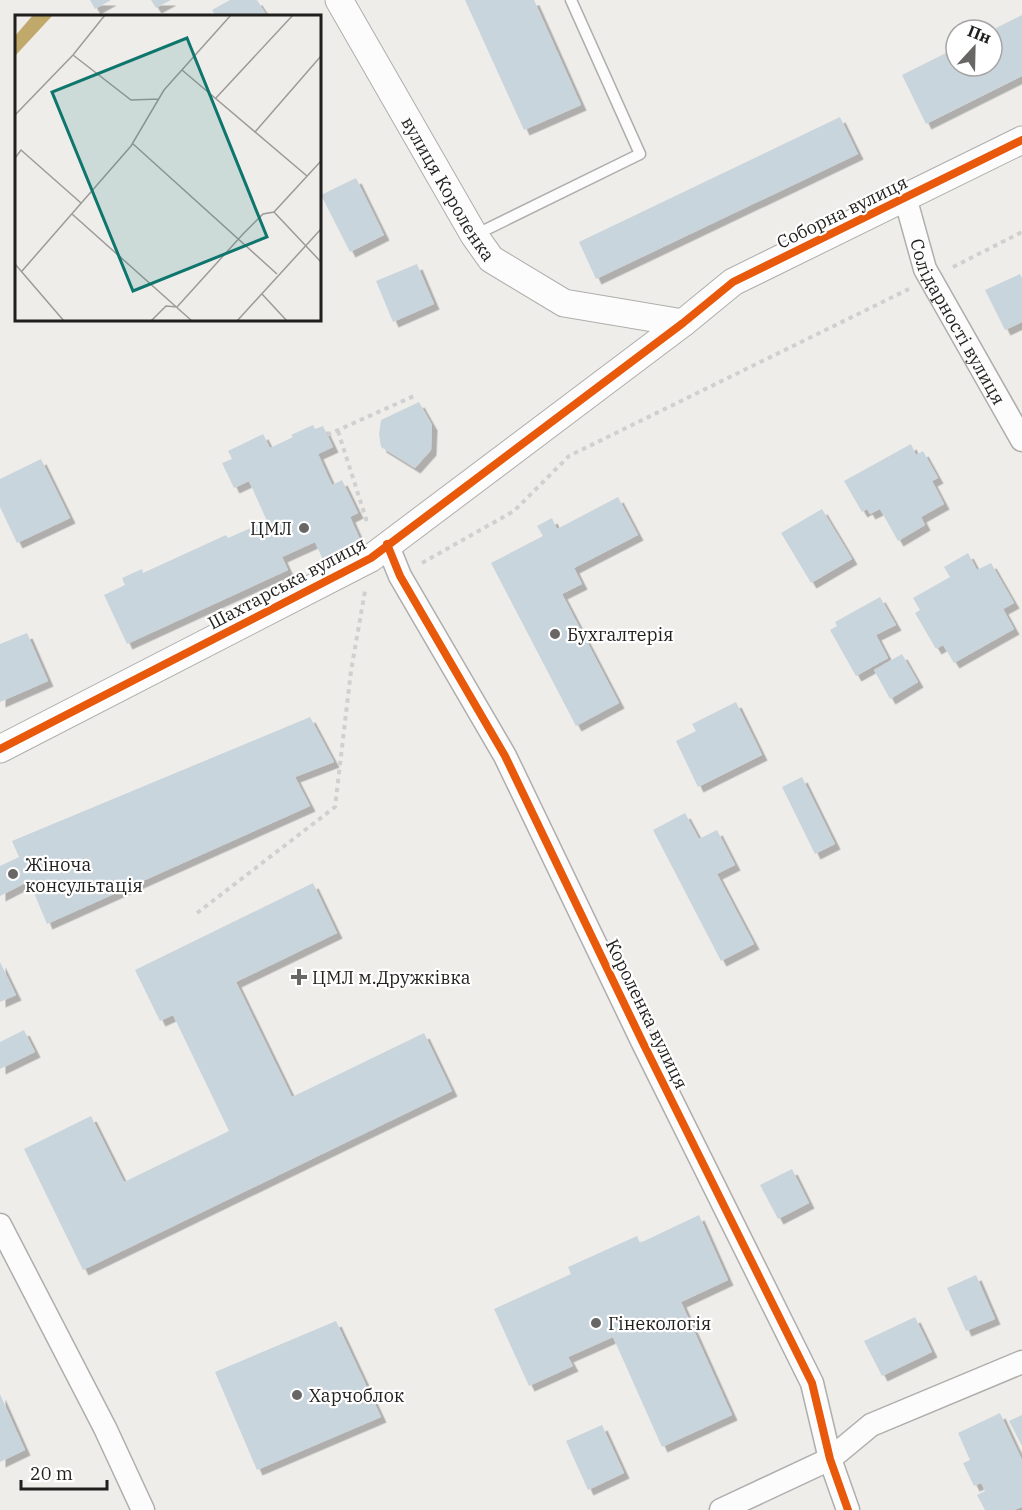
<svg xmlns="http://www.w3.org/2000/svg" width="1022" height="1510" font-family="'IBM Plex Serif',serif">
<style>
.building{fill:#c9d5dc;filter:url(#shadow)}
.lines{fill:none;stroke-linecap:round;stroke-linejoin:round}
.service-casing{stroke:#afaeac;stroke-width:13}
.minor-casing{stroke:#afaeac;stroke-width:25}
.tertiary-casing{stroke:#afaeac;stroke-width:29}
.path{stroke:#d0d0d0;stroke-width:4;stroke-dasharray:4.5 4.5;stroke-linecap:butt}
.service{stroke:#fcfcfc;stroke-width:10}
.minor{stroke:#fcfcfc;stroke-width:22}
.tertiary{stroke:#fcfcfc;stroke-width:27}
.cycleway-casing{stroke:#fff;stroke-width:11}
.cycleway{stroke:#e8590c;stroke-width:8}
.poi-dot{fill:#686765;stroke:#fff;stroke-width:2}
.labels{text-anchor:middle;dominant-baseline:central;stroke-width:4.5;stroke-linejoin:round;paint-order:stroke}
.street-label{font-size:18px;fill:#201f1d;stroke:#fff}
.poi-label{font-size:18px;fill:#201f1d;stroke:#fff;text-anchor:start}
.inset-road{fill:none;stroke:#9c9b98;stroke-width:1.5}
.view{fill:#0f766e;fill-opacity:0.15;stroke:#0f766e;stroke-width:3}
.inset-edge{fill:none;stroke:#201f1d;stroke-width:3}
</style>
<defs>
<filter id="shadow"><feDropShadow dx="5.5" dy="5.5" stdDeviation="0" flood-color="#0004"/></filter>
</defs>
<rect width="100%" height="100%" fill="#eeedea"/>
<path class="building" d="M90 0H111L95 9Z
M151 0H171L156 8Z
M230 0H257L267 16H216L212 10Z
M465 0H534L581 105 524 130Z
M1022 15V76L926 124 902 75 956 48V66H992V30Z
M840 117 858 154 596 279 579 242Z
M356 178 384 235 350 252 321 195Z
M417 264 434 304 393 322 376 281Z
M1020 274 1022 278V322L1005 330 985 290Z
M419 402 432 425 431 450 415 468 381 447 379 434 381 420Z
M313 425 315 429 323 426 333 447 318 454 332 485 342 480 358 513 350 517 362 544 324 562 315 542 282 557 288 570 127 644 104 595 125 585 122 578 142 569 143 573 226 535 228 538 267 521 249 481 234 488 222 463 232 459 228 451 263 434 270 448 293 437 291 435Z
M911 444 916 455 923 451 938 478 932 481 944 504 921 517 925 525 898 541 880 509 870 514 867 509 862 512 844 481Z
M41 459 70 518 17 543 0 507V479Z
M618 497 638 535 574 568 582 584 562 594 619 703 576 726 491 563 543 536 537 526 552 518 557 529Z
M822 509 852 559 811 583 781 533Z
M968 553 977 570 991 563 1014 603 1003 609 1014 629 954 663 943 645 936 649 915 613 920 610 913 598 950 577 944 567Z
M880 597 896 625 876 635 888 658 856 676 830 630 837 626 835 622Z
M27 633 48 681 0 702V644Z
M902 654 918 682 890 699 874 670Z
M736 702 762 755 698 787 676 741 696 731 692 724Z
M310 717 334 762 295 777 310 806 47 924 29 881 0 896V866L19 857 12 841Z
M802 777 835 844 815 854 782 787Z
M685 813 699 839 717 830 735 865 717 874 754 944 721 961 653 830Z
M313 883 337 933 236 982 292 1097 424 1033 452 1091 83 1270 24 1149 91 1116 124 1182 229 1131 173 1015 160 1021 135 970Z
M0 962 16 995 0 1002Z
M24 1030 35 1052 0 1069V1042Z
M792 1169 809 1203 778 1219 760 1185Z
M699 1215 728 1280 681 1302 732 1415 662 1447 613 1337 568 1357 573 1366 529 1386 494 1309 571 1274 568 1267 637 1236 640 1243Z
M976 1275 995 1319 966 1331 947 1288Z
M915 1317 932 1352 882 1376 864 1341Z
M336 1321 381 1417 257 1470 215 1372Z
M0 1394 25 1450 0 1462Z
M1000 1413 1022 1460V1507L1014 1510H985L977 1495 985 1491 981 1483 974 1486 963 1463 970 1460 958 1433Z
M1022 1415V1446L1009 1421Z
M602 1425 624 1473 588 1490 566 1441Z"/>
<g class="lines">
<defs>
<path id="service" d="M475 235 640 154 571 0"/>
<g id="minor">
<path id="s1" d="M905 197 925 269 1022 440"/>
<path d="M387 544 400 576 505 756 643 1043 812 1383 830 1459 848 1510"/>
<path d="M0 1225 105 1428 143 1510"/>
<path d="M721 1510 830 1459 871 1425 1022 1362"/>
</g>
<g id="tertiary">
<path id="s2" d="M339 0 474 235 491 259 564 303 683 323"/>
<path d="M0 749 371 558 683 323 733 282 1022 140"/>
</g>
</defs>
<use href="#service" class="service-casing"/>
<use href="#minor" class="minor-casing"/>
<use href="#tertiary" class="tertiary-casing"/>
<path class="path" d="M953 267 1022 232
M338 431 368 525
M327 435 414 396
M422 563 514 511 569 456 909 289
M197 913 335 807 351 671 365 591"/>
<use href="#service" class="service"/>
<use href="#minor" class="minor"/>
<use href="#tertiary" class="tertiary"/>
<defs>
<path id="cycleway" d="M387 544 400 576 505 756 643 1043 812 1383 830 1459 848 1510
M0 749 371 558 683 323 733 282 1022 140"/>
</defs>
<use href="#cycleway" class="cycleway-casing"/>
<use href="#cycleway" class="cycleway"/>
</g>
<g class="poi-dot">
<circle cx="304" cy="528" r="6"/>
<circle cx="555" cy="634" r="6"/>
<circle cx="13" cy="874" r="6"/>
<path d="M296 968h6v6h6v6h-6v6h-6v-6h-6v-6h6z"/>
<circle cx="596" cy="1323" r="6"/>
<circle cx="297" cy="1395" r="6"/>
</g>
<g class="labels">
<g class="street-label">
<text stroke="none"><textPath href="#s2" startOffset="218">вулиця Короленка</textPath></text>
<text transform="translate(842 212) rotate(-26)">Соборна вулиця</text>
<text stroke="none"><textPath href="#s1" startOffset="136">Солідарності вулиця</textPath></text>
<text transform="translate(287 583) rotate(-28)">Шахтарська вулиця</text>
<text transform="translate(647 1014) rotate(64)">Короленка вулиця</text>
</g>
<g class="poi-label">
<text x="292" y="528" text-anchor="end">ЦМЛ</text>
<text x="567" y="634">Бухгалтерія</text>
<text x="25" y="864">Жіноча<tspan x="25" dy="21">консультація</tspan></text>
<text x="312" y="977">ЦМЛ м.Дружківка</text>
<text x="608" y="1323">Гінекологія</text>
<text x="309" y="1395">Харчоблок</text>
</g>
</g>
<g transform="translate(15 15)">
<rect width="306" height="306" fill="#eeedea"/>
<path d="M18 0H38L0 41V21Z" fill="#c0a96b"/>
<path class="inset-road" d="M58 40 116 85 144 84M167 55 292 161M200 84 278 0M0 100 58 40 90 0M240 117 306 41M117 128 262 259M0 143 6 135 66 188M259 197 306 247M57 199 177 306M0 249 49 306M7 256 116 131 149 75 216 0M247 279 272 306M136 306 151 291 162 292 228 219 248 199 259 197 306 146M222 306 306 214"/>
<path class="view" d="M172 23 252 222 118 276 37 77Z"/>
<rect width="306" height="306" class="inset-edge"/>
</g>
<g transform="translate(974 48) rotate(22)"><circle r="28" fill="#ffffff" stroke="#a6a5a5" stroke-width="1.5"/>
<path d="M0-4.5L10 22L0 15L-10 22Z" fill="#686765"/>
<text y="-9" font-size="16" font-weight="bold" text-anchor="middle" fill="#201f1d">Пн</text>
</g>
<path d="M21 1480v9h86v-9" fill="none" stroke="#201f1d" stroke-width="3"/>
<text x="30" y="1480" font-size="18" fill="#201f1d" stroke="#ffffff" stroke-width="4.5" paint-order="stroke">20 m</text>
</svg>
